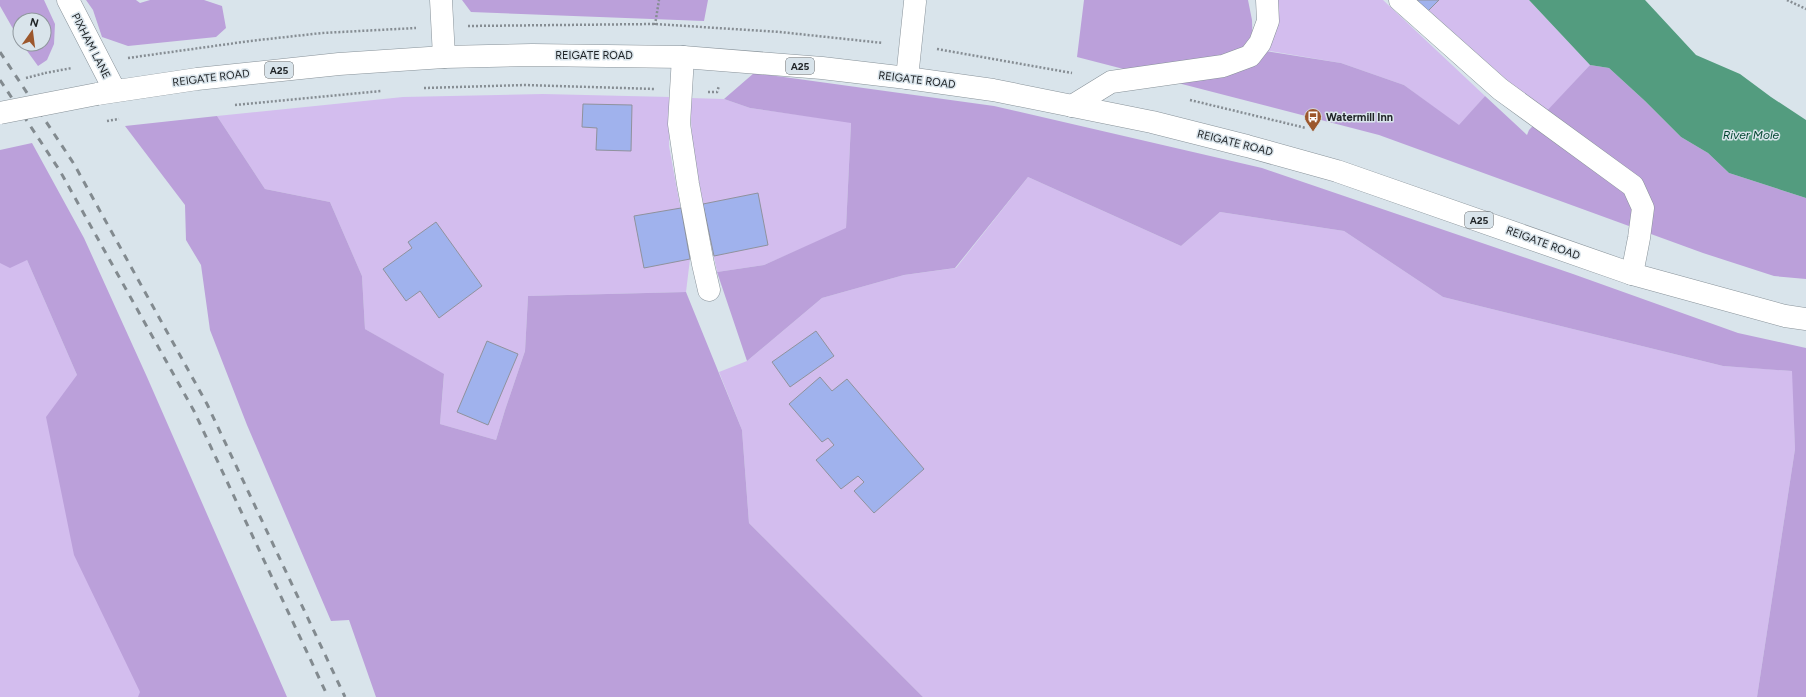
<svg xmlns="http://www.w3.org/2000/svg" width="1806" height="697" font-family="Figtree,sans-serif">
<style>
.green{fill:#d3bdee}
.forest{fill:#bba0da}
.water{fill:#539c7f}
.building{fill:#a0b2ed;stroke:#8f929d}
.lines{fill:none;stroke-linecap:round;stroke-linejoin:round}
.minor-casing{stroke:#889299;stroke-width:23}
.major-casing{stroke:#889299;stroke-width:23}
.path{stroke:#868d93;stroke-width:2.5;stroke-dasharray:2 2;stroke-linecap:butt}
.minor{stroke:#fff;stroke-width:22}
.major{stroke:#fff;stroke-width:22}
.rail{stroke:#828a8f;stroke-width:3;stroke-dasharray:7 7;stroke-linecap:butt}
.major-bridge-casing{stroke:#889299;stroke-width:23;stroke-linecap:butt}
.path-bridge{stroke:#868d93;stroke-width:2.5;stroke-dasharray:2 2;stroke-linecap:butt}
.major-bridge{stroke:#fff;stroke-width:22}
.labels{text-anchor:middle;dominant-baseline:central;stroke-width:3;stroke-linejoin:round;paint-order:stroke}
.shield{fill:#d9e4eb;stroke:#585e62;stroke-width:1}
.shield-label{font-size:10px;font-weight:bold;fill:#202427}
.street-label{font-size:11px;fill:#202427;stroke:#d9e4eb}
.poi-label{font-size:11px;font-weight:bold;fill:#202427;stroke:#d9e4eb;text-anchor:start}
.water-label{font-size:12px;font-style:italic;fill:#044632;stroke:#d9e4eb}
</style>
<rect width="100%" height="100%" fill="#d9e4eb"/>
<path class="green" d="M1275 0H1383L1485 96 1459 126 1404 85 1341 63 1264 50Z
M1417 0H1529L1590 65 1545 114Z
M543 94 670 97 669 146 690 259 686 292 528 296 525 351 505 410 496 440 440 424 444 375 365 329 362 276 330 202 265 189 217 116 403 97Z
M690 98 724 99 750 108 851 122 846 229 764 265 717 272 703 204 692 142Z
M1028 177 1181 246 1220 212 1344 231 1443 297 1723 366 1793 371 1795 449 1757 697H923L749 523 742 430 719 372 747 361 822 298 904 275 956 268Z
M0 211 27 260 77 375 195 697H0Z"/>
<path class="forest" d="M0 0H44L55 24 54 44 47 60 38 66 22 44H44V20H20V41L0 6Z
M86 0H136L140 3 150 0H204L222 6 226 28 216 37 128 46 102 37 93 10Z
M462 0H708L704 21 471 12Z
M1084 0H1248L1252 20 1253 49 1341 63 1404 85 1459 125 1485 96 1527 135 1529 130 1590 65 1609 68 1645 101 1681 137 1708 153 1729 173 1806 198V279L1774 276 1703 253 1379 135 1077 57Z
M754 73 994 106 1262 168 1573 274 1738 333 1806 348V697H1757L1795 449 1792 371 1723 366 1443 297 1344 231 1220 212 1181 246 1028 177 955 268 904 275 822 298 747 361 717 272 764 265 846 228 851 123 750 108 724 99Z
M217 116 265 189 330 202 362 276 365 329 444 374 440 424 496 440 505 410 525 351 528 296 686 292 742 430 749 523 923 697H376L349 620 331 621 247 425 210 330 201 265 186 240 185 205 125 126Z
M32 143 84 238 147 377 287 697H138L140 692 74 555 46 417 77 375 27 260 10 268 0 263V150Z"/>
<path class="water" d="M1529 0H1645L1696 55 1740 74 1771 97 1806 120V198L1729 173 1708 153 1681 137 1645 101 1609 68 1590 65Z"/>
<path class="building" d="M1417 0H1439L1428 11Z
M583 104 632 105 631 151 596 150 597 128 582 127Z
M758 193 768 245 714 256 703 204Z
M681 208 690 259 644 268 634 216Z
M436 222 482 286 439 318 420 291 406 301 383 269 412 248 408 242Z
M816 331 834 356 790 387 772 362Z
M487 341 518 354 488 425 457 412Z
M820 377 832 391 847 379 924 469 874 513 854 491 864 482 858 476 841 489 816 460 834 445 828 438 822 442 789 404Z"/>
<g class="lines">
<defs>
<path id="minor" d="M441 0 444 57
M1400 0 1500 89 1633 186 1643 208 1639 238 1632 274
M683 57 679 124 688 184 703 264 709 290
M907 78 915 2
M1072 106 1111 82 1223 66 1250 56 1260 43 1268 21 1267 0"/>
<path id="major" d="M68 0 115 91
M97 94 197 79 339 64 444 57 532 55 683 57 822 68 907 78 993 90 1152 122 1247 146 1337 171 1632 274 1785 316 1806 319"/>
</defs>
<use href="#minor" class="minor-casing"/>
<use href="#major" class="major-casing"/>
<path class="path" d="M1787 0 1806 9
M655 25 659 0
M468 26 655 24 780 32 883 43
M937 49 1072 73
M128 58 250 41 322 33 416 28
M45 73 72 68
M424 88 525 85 655 89
M708 92H717L719 86
M1190 100 1306 128
M235 105 381 91"/>
<use href="#minor" class="minor"/>
<use href="#major" class="major"/>
<path class="rail" d="M0 52 74 164 207 404 345 697
M0 80 60 171 194 411 328 697"/>
<defs>
<path id="major-bridge" d="M0 113 97 94"/>
</defs>
<use href="#major-bridge" class="major-bridge-casing"/>
<path class="path-bridge" d="M26 78 45 73
M107 121 119 119"/>
<use href="#major-bridge" class="major-bridge"/>
</g>
<defs>
<symbol id="bus-pin" viewBox="-11 -11 22 30"><path d="M0 17L-7.5 6A9.5 9.5 0 1 1 7.5 6Z" fill="#9c572c" stroke="#d9e4eb"/><path d="M-5-6H5V4H4V6H2V4H-2V6H-4V4H-5ZM-3.5-4V0h7V-4ZM-3.5 1.2v1.5H-2V1.2ZM2 1.2v1.5H3.5V1.2Z" fill="#fff"/></symbol>
</defs>
<g fill-rule="evenodd">
<use href="#bus-pin" x="1303" y="107" width="20" height="27"/>
</g>
<g class="labels">
<g class="shield">
<rect x="786" y="58" width="28" height="16" rx="3"/>
<rect x="265" y="62" width="28" height="16" rx="3"/>
<rect x="1465" y="212" width="28" height="16" rx="3"/>
</g>
<g class="shield-label">
<text x="800" y="66">A25</text>
<text x="279" y="70">A25</text>
<text x="1479" y="220">A25</text>
</g>
<g class="street-label">
<text transform="translate(91 46) rotate(63)">PIXHAM LANE</text>
<text x="594" y="55">REIGATE ROAD</text>
<text transform="translate(211 78) rotate(-7)">REIGATE ROAD</text>
<text transform="translate(917 80) rotate(7)">REIGATE ROAD</text>
<text transform="translate(1235 143) rotate(14)">REIGATE ROAD</text>
<text transform="translate(1543 243) rotate(20)">REIGATE ROAD</text>
</g>
<g class="poi-label">
<text x="1326" y="117">Watermill Inn</text>
</g>
<g class="water-label">
<text x="1751" y="135">River Mole</text>
</g>
</g>
<g transform="translate(32 32) rotate(14)"><circle r="19" fill="#d9e4eb" stroke="#8f979d"/>
<path d="M0-3L7 15L0 10L-7 15Z" fill="#9c572c"/>
<text y="-6" font-size="11" font-weight="bold" text-anchor="middle" fill="#202427">N</text>
</g>
</svg>
